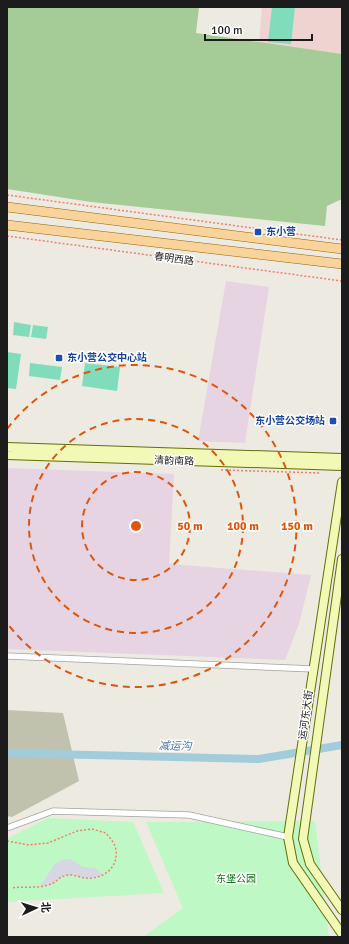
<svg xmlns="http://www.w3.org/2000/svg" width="349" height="944" font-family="Signika,'Noto Sans SC',sans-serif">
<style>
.commercial{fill:#eed3d1}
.industrial{fill:#e6d4e2}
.construction{fill:#c1c2ae}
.forest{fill:#a5cc97}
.park{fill:#bef8c5}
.pitch{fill:#80dcbb}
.plaza{fill:#d7d6e3}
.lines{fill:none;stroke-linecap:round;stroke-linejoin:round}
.canal{stroke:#a3ccdb;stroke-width:8}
.street-casing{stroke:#a3a3a3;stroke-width:7}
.secondary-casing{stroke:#617007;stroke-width:10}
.primary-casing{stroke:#916603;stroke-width:10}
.path{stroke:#f77c69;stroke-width:1.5;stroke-dasharray:2 2;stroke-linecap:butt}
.street{stroke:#fff;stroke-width:5.5}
.secondary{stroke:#f2f8b5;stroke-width:8}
.primary{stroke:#fad39a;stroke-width:9}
.ring{fill:none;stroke:#de560d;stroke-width:2;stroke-dasharray:7 5}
.transit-dot{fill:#1a4fb4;stroke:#fff;stroke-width:1.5}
.labels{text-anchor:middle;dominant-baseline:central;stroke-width:3;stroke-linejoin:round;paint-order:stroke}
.transit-label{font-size:10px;font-weight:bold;fill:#164399;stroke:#fff;text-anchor:start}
.street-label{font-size:10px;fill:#1c1c1c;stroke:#fff}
.park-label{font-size:10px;fill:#0d7719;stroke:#fff}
.water-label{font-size:11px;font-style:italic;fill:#4b77a9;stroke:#fff}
.centre{fill:#de560d;stroke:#fff;stroke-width:2}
.ring-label{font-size:12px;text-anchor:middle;font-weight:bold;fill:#de560d;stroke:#fff;stroke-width:3;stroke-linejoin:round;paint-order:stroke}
</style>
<rect width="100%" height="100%" fill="#edeae2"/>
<path class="commercial" d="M262 7H342V54L259 43Z"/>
<path class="industrial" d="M226 281 269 287 245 443 198 441Z
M7 468 174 474 169 564 311 575 299 624 285 660 7 649Z"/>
<path class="construction" d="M7 710 63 713 79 781 12 817 7 816Z"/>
<path class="forest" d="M7 7H199L196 33 342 54V199L327 206 325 226 91 202 7 189Z"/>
<path class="park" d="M48 818 133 822 164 893 7 902V839Z
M315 821 329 937H143L183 908 146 822Z"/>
<path class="pitch" d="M272 7H295L291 44 268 42Z
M14 322 31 325 29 337 13 335Z
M33 325 48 327 46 339 31 337Z
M7 352 21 354 16 389 7 388Z
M30 363 62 367 60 380 29 376Z
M85 363 120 367 117 391 82 386Z"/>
<path class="plaza" d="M70 859 83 867 95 868 103 874 98 877 86 878 72 875 62 876 52 884 40 887 54 865 62 860Z"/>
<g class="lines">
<path class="canal" d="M7 753 259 759 342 745"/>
<defs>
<path id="street" d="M7 656 313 669
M7 828 53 811 189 815 288 837"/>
<path id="secondary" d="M7 447 342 458
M7 455 342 466
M342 482 288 837 293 863 342 934
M342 559 303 839 310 864 342 910"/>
<path id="primary" d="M7 207 342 249
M7 225 342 264"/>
</defs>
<use href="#street" class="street-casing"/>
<use href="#secondary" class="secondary-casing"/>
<use href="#primary" class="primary-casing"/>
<path class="path" d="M7 195 342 240
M7 236 342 281
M221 470 321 473
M7 841 29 845 48 843 77 831 92 829 106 833C109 837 113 841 115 846 121 866 104 880 85 878 78 877 71 873 64 876 59 877 56 883 51 884 39 889 24 886 11 888"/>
<use href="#street" class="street"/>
<use href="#secondary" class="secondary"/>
<use href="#primary" class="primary"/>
</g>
<g class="ring">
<circle cx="136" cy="526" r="54"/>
<circle cx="136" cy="526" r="107"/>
<path d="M7 429A161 161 0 1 1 7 623"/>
</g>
<g class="transit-dot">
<rect x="254" y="228" width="8" height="8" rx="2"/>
<rect x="55" y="354" width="8" height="8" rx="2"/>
<rect x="329" y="417" width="8" height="8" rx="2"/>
</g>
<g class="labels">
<g class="transit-label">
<text x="266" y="232">东小营</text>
<text x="67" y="358">东小营公交中心站</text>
<text x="325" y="421" text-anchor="end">东小营公交场站</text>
</g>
<g class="street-label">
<text transform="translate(174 259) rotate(8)">春明西路</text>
<text transform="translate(174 461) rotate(2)">清韵南路</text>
<text transform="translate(306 715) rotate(-82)">运河东大街</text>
</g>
<g class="park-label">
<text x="236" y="879">东堡公园</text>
</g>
<g class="water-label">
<text transform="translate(175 746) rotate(1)">减运沟</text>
</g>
</g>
<circle cx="136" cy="526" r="6" class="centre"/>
<g class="ring-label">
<text x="190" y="530">50 m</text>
<text x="243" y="530">100 m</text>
<text x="297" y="530">150 m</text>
</g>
<rect width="349" height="944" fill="none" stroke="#1c1c1c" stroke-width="16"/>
<g transform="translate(36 908) rotate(86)" stroke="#ffffff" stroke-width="3" paint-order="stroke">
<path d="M0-3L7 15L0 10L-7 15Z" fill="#1c1c1c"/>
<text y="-6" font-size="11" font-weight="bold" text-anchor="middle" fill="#1c1c1c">北</text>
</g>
<path d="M205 34v6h107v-6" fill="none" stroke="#1c1c1c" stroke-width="2"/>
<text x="211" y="34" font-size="12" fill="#1c1c1c" stroke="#ffffff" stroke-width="3" paint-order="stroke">100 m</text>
</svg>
